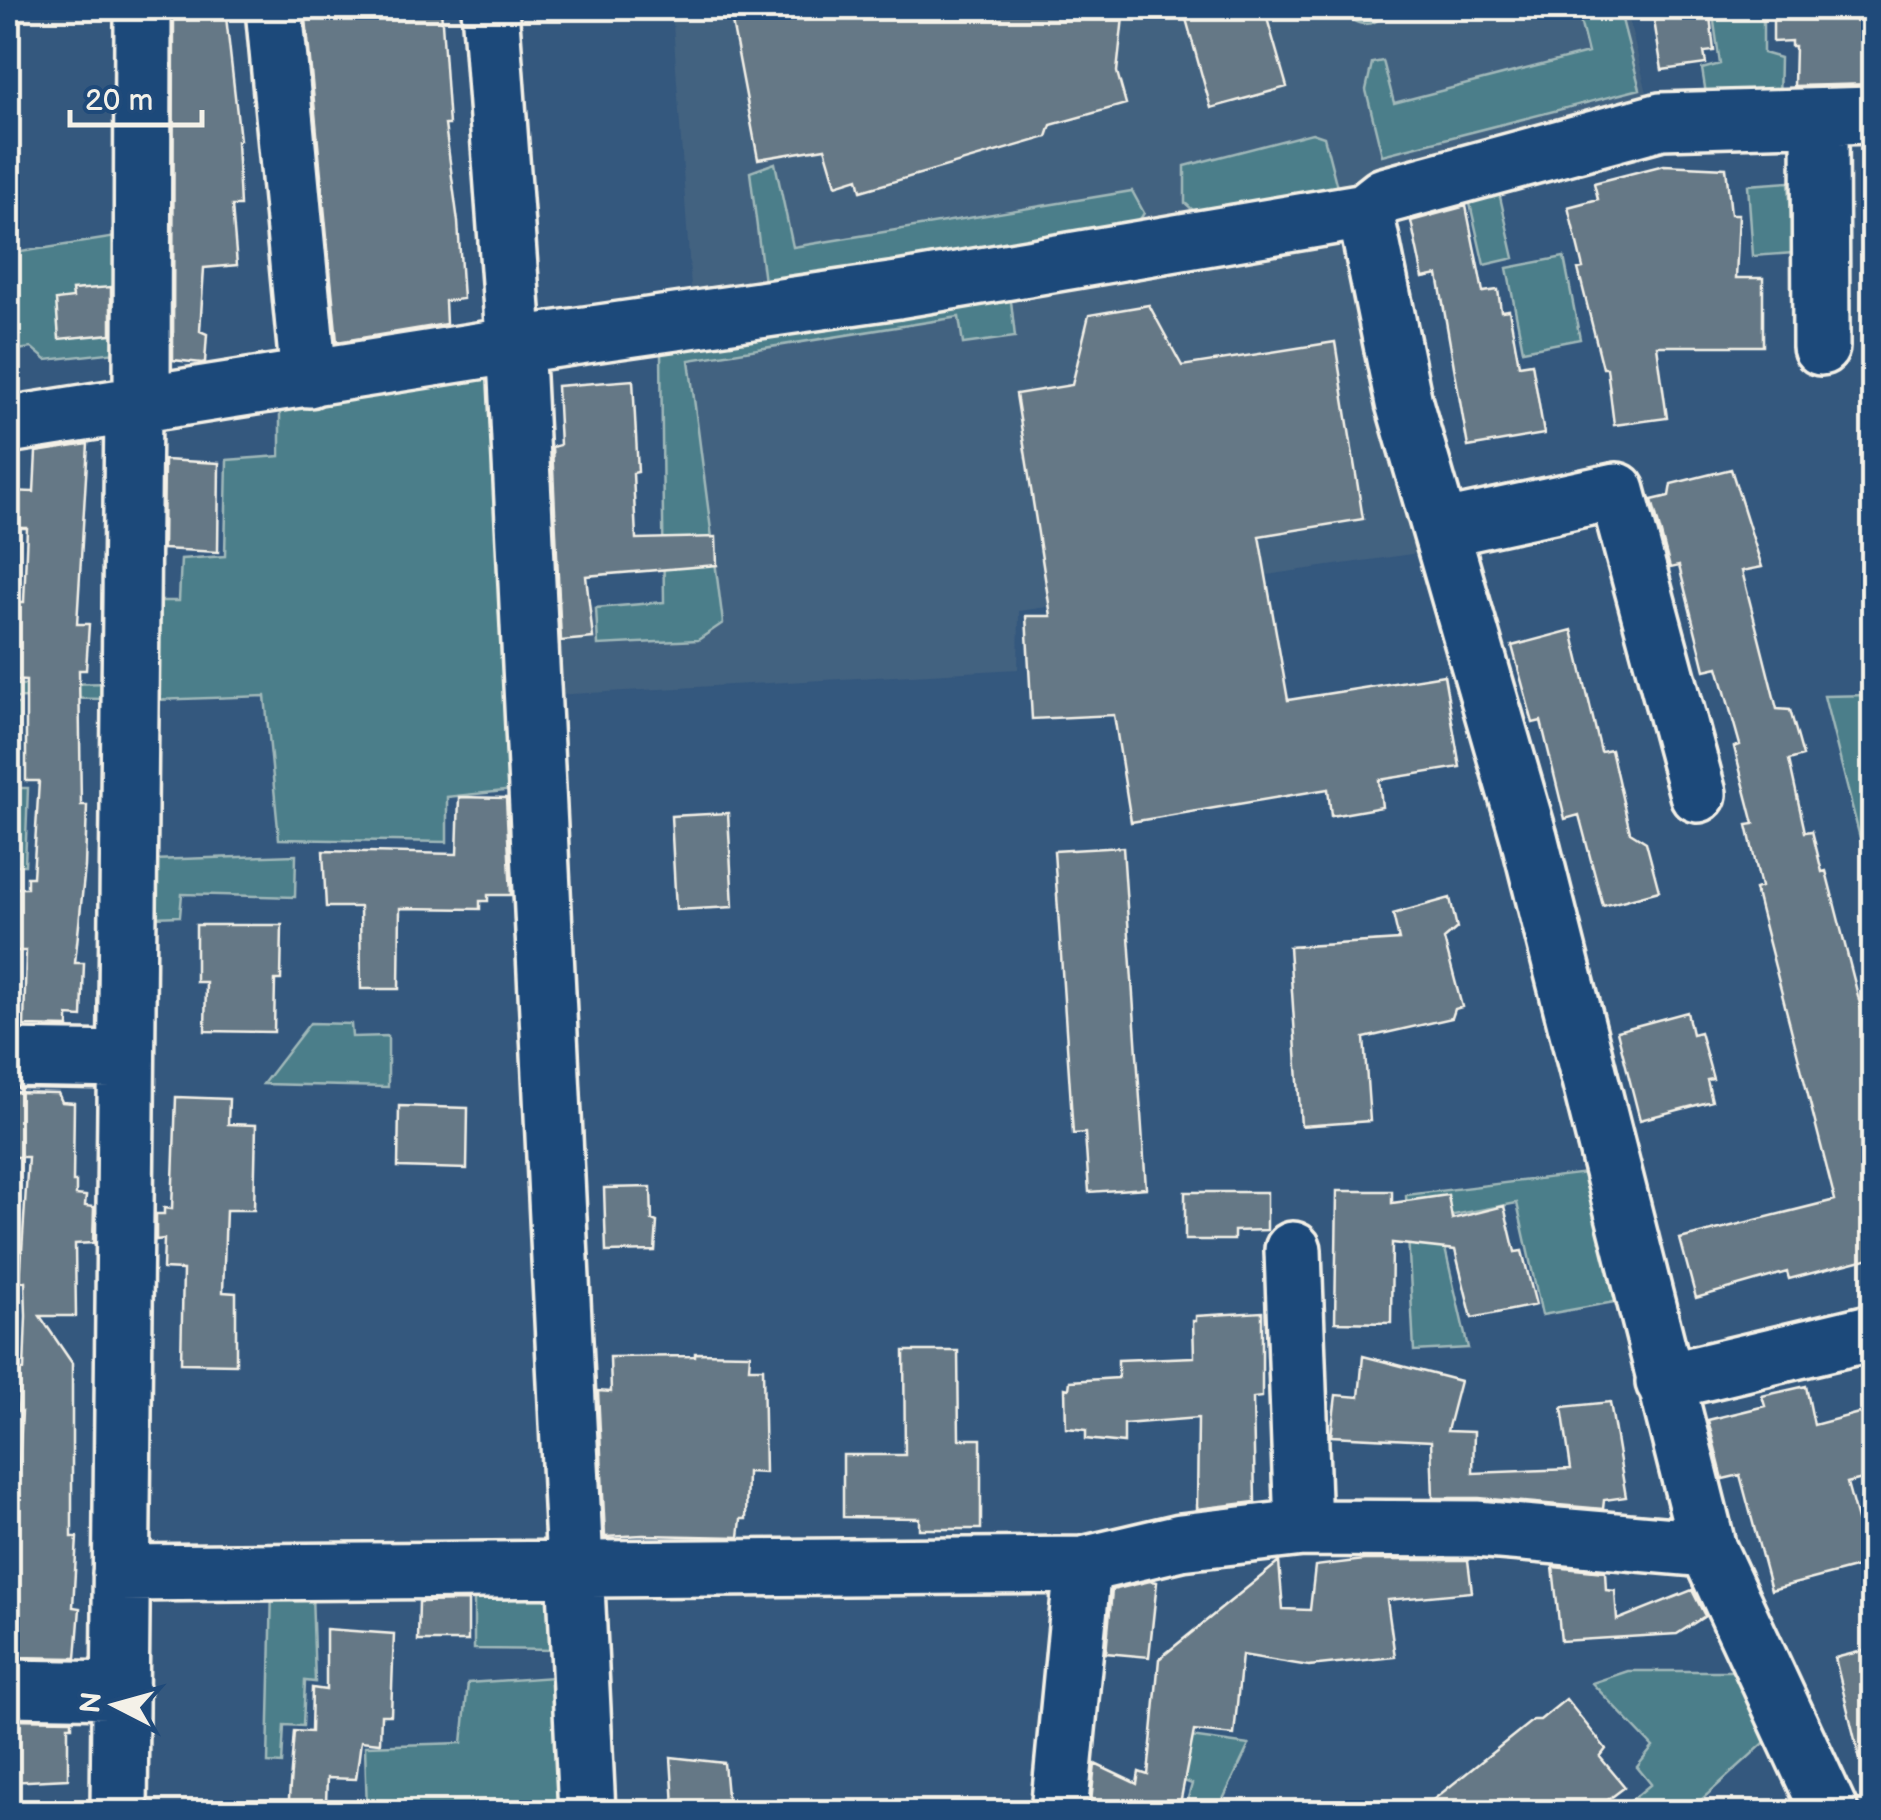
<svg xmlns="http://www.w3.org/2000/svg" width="1881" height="1820" font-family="'Balsamiq Sans',sans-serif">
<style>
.built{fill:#436280}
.green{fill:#4b7e8a;stroke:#a0b8b9;stroke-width:2.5}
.building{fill:#657886;stroke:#f4f1e8;stroke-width:2.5}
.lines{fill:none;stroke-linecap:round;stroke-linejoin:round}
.minor-casing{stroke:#f4f1e8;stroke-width:62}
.minor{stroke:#1f4a7a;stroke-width:55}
</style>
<rect width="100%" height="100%" fill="#34587e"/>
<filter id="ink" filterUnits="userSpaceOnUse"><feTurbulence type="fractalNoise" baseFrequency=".01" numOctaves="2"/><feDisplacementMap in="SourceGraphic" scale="20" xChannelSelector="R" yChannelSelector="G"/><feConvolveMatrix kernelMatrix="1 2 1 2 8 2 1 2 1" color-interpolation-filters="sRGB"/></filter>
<g filter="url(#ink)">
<path class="built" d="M672 8H1626L1651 109 1357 191 692 302Z
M1334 238 1352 252 1425 552 1019 611 1018 669 553 695 550 610 664 602 661 352Z"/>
<path class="green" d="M1577 8H1619L1640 89 1382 155 1366 90 1372 63 1383 61 1394 103 1588 53Z
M1712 8H1763V53L1780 58 1779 102 1707 100 1702 69 1720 64Z
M1342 9V8H1388C1377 29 1355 29 1342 9Z
M1312 133 1324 137 1339 195 1203 219 1185 203V166Z
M775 163 793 247 1132 191 1144 213 1133 231 765 290 750 172Z
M1789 182 1793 253 1753 256 1748 185Z
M1498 188 1514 258 1484 265 1468 195Z
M135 234V350L46 360 32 348 8 351V254Z
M1564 257 1580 339 1523 350 1507 268Z
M1010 292 1015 337 963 344 959 317 689 360 723 623 698 640 598 645 596 608 664 602 661 352Z
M504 369 515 790 447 797V842L279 839 265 696 155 700V601H179L181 559 225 556 227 460 280 456V403Z
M8 533 18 534 17 589 8 588Z
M113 683 112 699 8 698V685Z
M1873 695H1874L1873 889 1824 696Z
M8 704H20L19 779H8Z
M8 788H28L25 865H8Z
M296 855 295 897 182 894 180 916 154 917 153 860Z
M310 1023 351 1024 352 1037 388 1036V1087L263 1084Z
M1586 1173 1620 1301 1542 1315 1517 1203 1438 1218 1468 1348 1414 1351 1406 1195Z
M272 1588 312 1593 315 1682 305 1681 303 1726 284 1725 282 1764 268 1763Z
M551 1590 560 1650 474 1649V1591Z
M1628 1671H1742L1773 1735 1688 1812H1617L1651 1784 1637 1767 1653 1747 1592 1683Z
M567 1676V1812H367L365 1746 462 1743 468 1683Z
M1161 1733 1249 1745 1217 1812H1184L1192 1784 1184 1781Z"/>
<path class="building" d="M174 8H225L240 140 237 141 240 206H232L237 265 204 268 200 331 207 334 205 362 202 363 173 360Z
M305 8H441L449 125H445L458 222 463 299 445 301 446 324 337 342Z
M804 8H1124L1117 72 1126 104 1051 125 1047 137 861 191 858 178 836 185 825 148 758 159 732 22Z
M1183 8H1264L1287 87 1211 108Z
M1652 8H1709L1714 51 1704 52 1706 64 1662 70Z
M1773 8H1874V84L1794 86 1795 46H1791V41L1773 42Z
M1664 165 1726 168 1731 214H1739L1736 278H1763V346H1657L1667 418 1614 425 1607 368H1603L1578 269 1583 268 1568 207 1598 199 1594 183Z
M1466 206 1483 292 1498 290 1501 311 1509 310 1519 365 1532 363 1544 434 1468 447 1438 275 1423 278 1411 221Z
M111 287V334L59 339 56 300 73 298 72 290Z
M1149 305 1182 366 1335 342 1363 519 1259 536 1288 700 1444 675 1460 767 1379 780 1382 807 1331 816 1328 789 1131 822 1114 715 1032 719 1026 616H1051L1016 394 1072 385 1089 315Z
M633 380 638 472 633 473 636 539 716 537 717 565 586 576 593 638 561 641 552 447 560 445 557 386Z
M88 444 77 624H89L86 670H79L81 805H87L85 867 75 963H84L82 1017 68 1016V1027L24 1026 26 951H8V888H27V877H33L39 781H26V681L8 680V602H24L27 528H8V491L34 492 36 452Z
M164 460 219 463 218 552 163 549Z
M1731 469 1762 567 1742 571 1777 709 1790 710 1803 756 1789 760 1805 832 1812 831 1822 872 1826 871 1874 1058V1257L1789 1279 1787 1272 1696 1298 1680 1239 1835 1200 1755 889 1761 887 1747 825 1754 824 1734 747 1740 745 1718 667 1705 670 1679 566 1670 568 1652 500 1669 496 1671 484Z
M1572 630 1601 752 1611 750 1630 832 1646 842 1659 891 1603 906 1579 815 1565 819 1541 721 1533 723 1512 646Z
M459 797 506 798 511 895H488V901H480V909L400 908 399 989H361L360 907H326L323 851 457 854Z
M728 813 733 907 676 910 671 816Z
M1123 847 1146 1188 1089 1192 1085 1133 1073 1134 1054 851Z
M1450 898 1457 928 1444 939 1462 1007 1455 1009 1452 1018 1364 1038 1370 1121 1301 1126 1289 947 1399 940 1393 914Z
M196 925H282L281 980H275L274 1032 205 1031 206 982H196Z
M1687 1012 1692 1034 1700 1032 1713 1079 1707 1080 1712 1101 1640 1120 1617 1031Z
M8 1092 58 1093 62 1102 74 1103 73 1182H76V1195L86 1196 85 1206 94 1207 93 1243 75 1244 76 1316H40L72 1363V1537H77L73 1607 80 1608 76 1658 14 1657 17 1582H8V1499H17L22 1412H18L20 1370H24L26 1316 25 1281 20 1282 28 1157H8Z
M176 1097 229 1099 228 1124 256 1125 254 1210H226L223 1292 236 1293V1364L181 1363 183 1270 163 1269 164 1239 156 1240V1214H164V1208L172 1209Z
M399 1106 468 1108 467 1169 398 1167Z
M651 1187 652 1220 657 1222 655 1251 606 1252 604 1188Z
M1337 1191H1392V1203L1448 1195 1452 1219 1504 1206 1515 1252 1522 1251 1536 1305 1472 1318 1455 1250 1392 1243 1391 1323 1335 1322Z
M1185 1192H1267V1230L1234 1231V1240H1185Z
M1262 1312V1397L1253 1398 1255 1502 1197 1509 1198 1418 1124 1424V1443L1086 1439V1430L1066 1428 1065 1388 1069 1389 1070 1381 1118 1378V1360L1194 1357 1193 1321H1196V1316Z
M904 1351H958L959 1439H981V1529H919V1518L843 1517V1455H905Z
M695 1353 750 1354 749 1368H763L765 1473 747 1472 746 1519H741L739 1537 643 1535 605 1537 598 1391 611 1392 610 1357 695 1356Z
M1363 1356 1460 1381 1447 1431 1474 1432 1473 1473 1571 1469 1562 1407 1610 1402 1626 1497 1604 1500 1603 1509 1479 1498H1433L1431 1441 1331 1436 1336 1395 1359 1397Z
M1806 1386 1814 1425 1874 1409V1476L1847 1483 1869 1564 1771 1590 1740 1475 1723 1479 1708 1420 1765 1406 1762 1396Z
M1364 1560H1468L1472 1592 1387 1600 1395 1657 1309 1666 1242 1655 1234 1735 1194 1731 1180 1804 1199 1812H1090L1095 1764 1137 1784 1139 1772 1148 1775 1159 1659 1279 1562 1283 1609 1310 1610 1315 1566Z
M1553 1567 1605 1572 1606 1590 1615 1591 1617 1620 1692 1590 1705 1616 1677 1634 1561 1641Z
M1150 1581 1157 1582 1149 1657 1106 1653 1112 1590Z
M468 1601V1641H418L419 1602Z
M326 1629 394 1634 391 1715H381L380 1743 361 1741 356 1779 327 1778 326 1802 303 1812H288L294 1731 311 1732 312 1688 326 1690Z
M1874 1648V1759L1860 1760 1835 1658Z
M1566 1699 1606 1749 1600 1757 1625 1787 1592 1812H1418L1533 1720H1540Z
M8 1719 72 1720V1726H68V1779L8 1782Z
M671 1757 724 1763 728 1807 674 1806Z"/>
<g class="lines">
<defs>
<path id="minor" d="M274 8 309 379
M490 8 517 378 587 1812
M1820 117 1821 347
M1365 211 1404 403 1529 837 1708 1549 1830 1812
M142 406 143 8
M8 425 516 345 898 290 1365 211 1384 196 1661 121 1874 115
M1441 529 1617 491 1698 794
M8 1058 126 1060
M1293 1250 1303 1528
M1664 1382 1874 1332
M121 1573 1083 1565 1181 1542 1303 1528 1476 1529 1708 1549
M8 1688 121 1690
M119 1812 133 407
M1059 1812 1083 1565"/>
</defs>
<use href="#minor" class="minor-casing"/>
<use href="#minor" class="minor"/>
</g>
</g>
<rect width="1881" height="1820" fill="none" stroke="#1f4a7a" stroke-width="40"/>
<rect x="20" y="20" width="1841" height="1780" fill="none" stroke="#f4f1e8" stroke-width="4" filter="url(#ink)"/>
<g transform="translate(115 1705) rotate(276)" stroke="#1f4a7a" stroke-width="8" paint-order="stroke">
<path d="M0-8L18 38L0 25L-18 38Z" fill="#f4f1e8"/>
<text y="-15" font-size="28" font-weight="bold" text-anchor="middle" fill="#f4f1e8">N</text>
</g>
<path d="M70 110v15h132v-15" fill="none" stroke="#f4f1e8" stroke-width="5"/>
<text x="85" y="110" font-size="30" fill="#f4f1e8" stroke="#1f4a7a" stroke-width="8" paint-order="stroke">20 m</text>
</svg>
